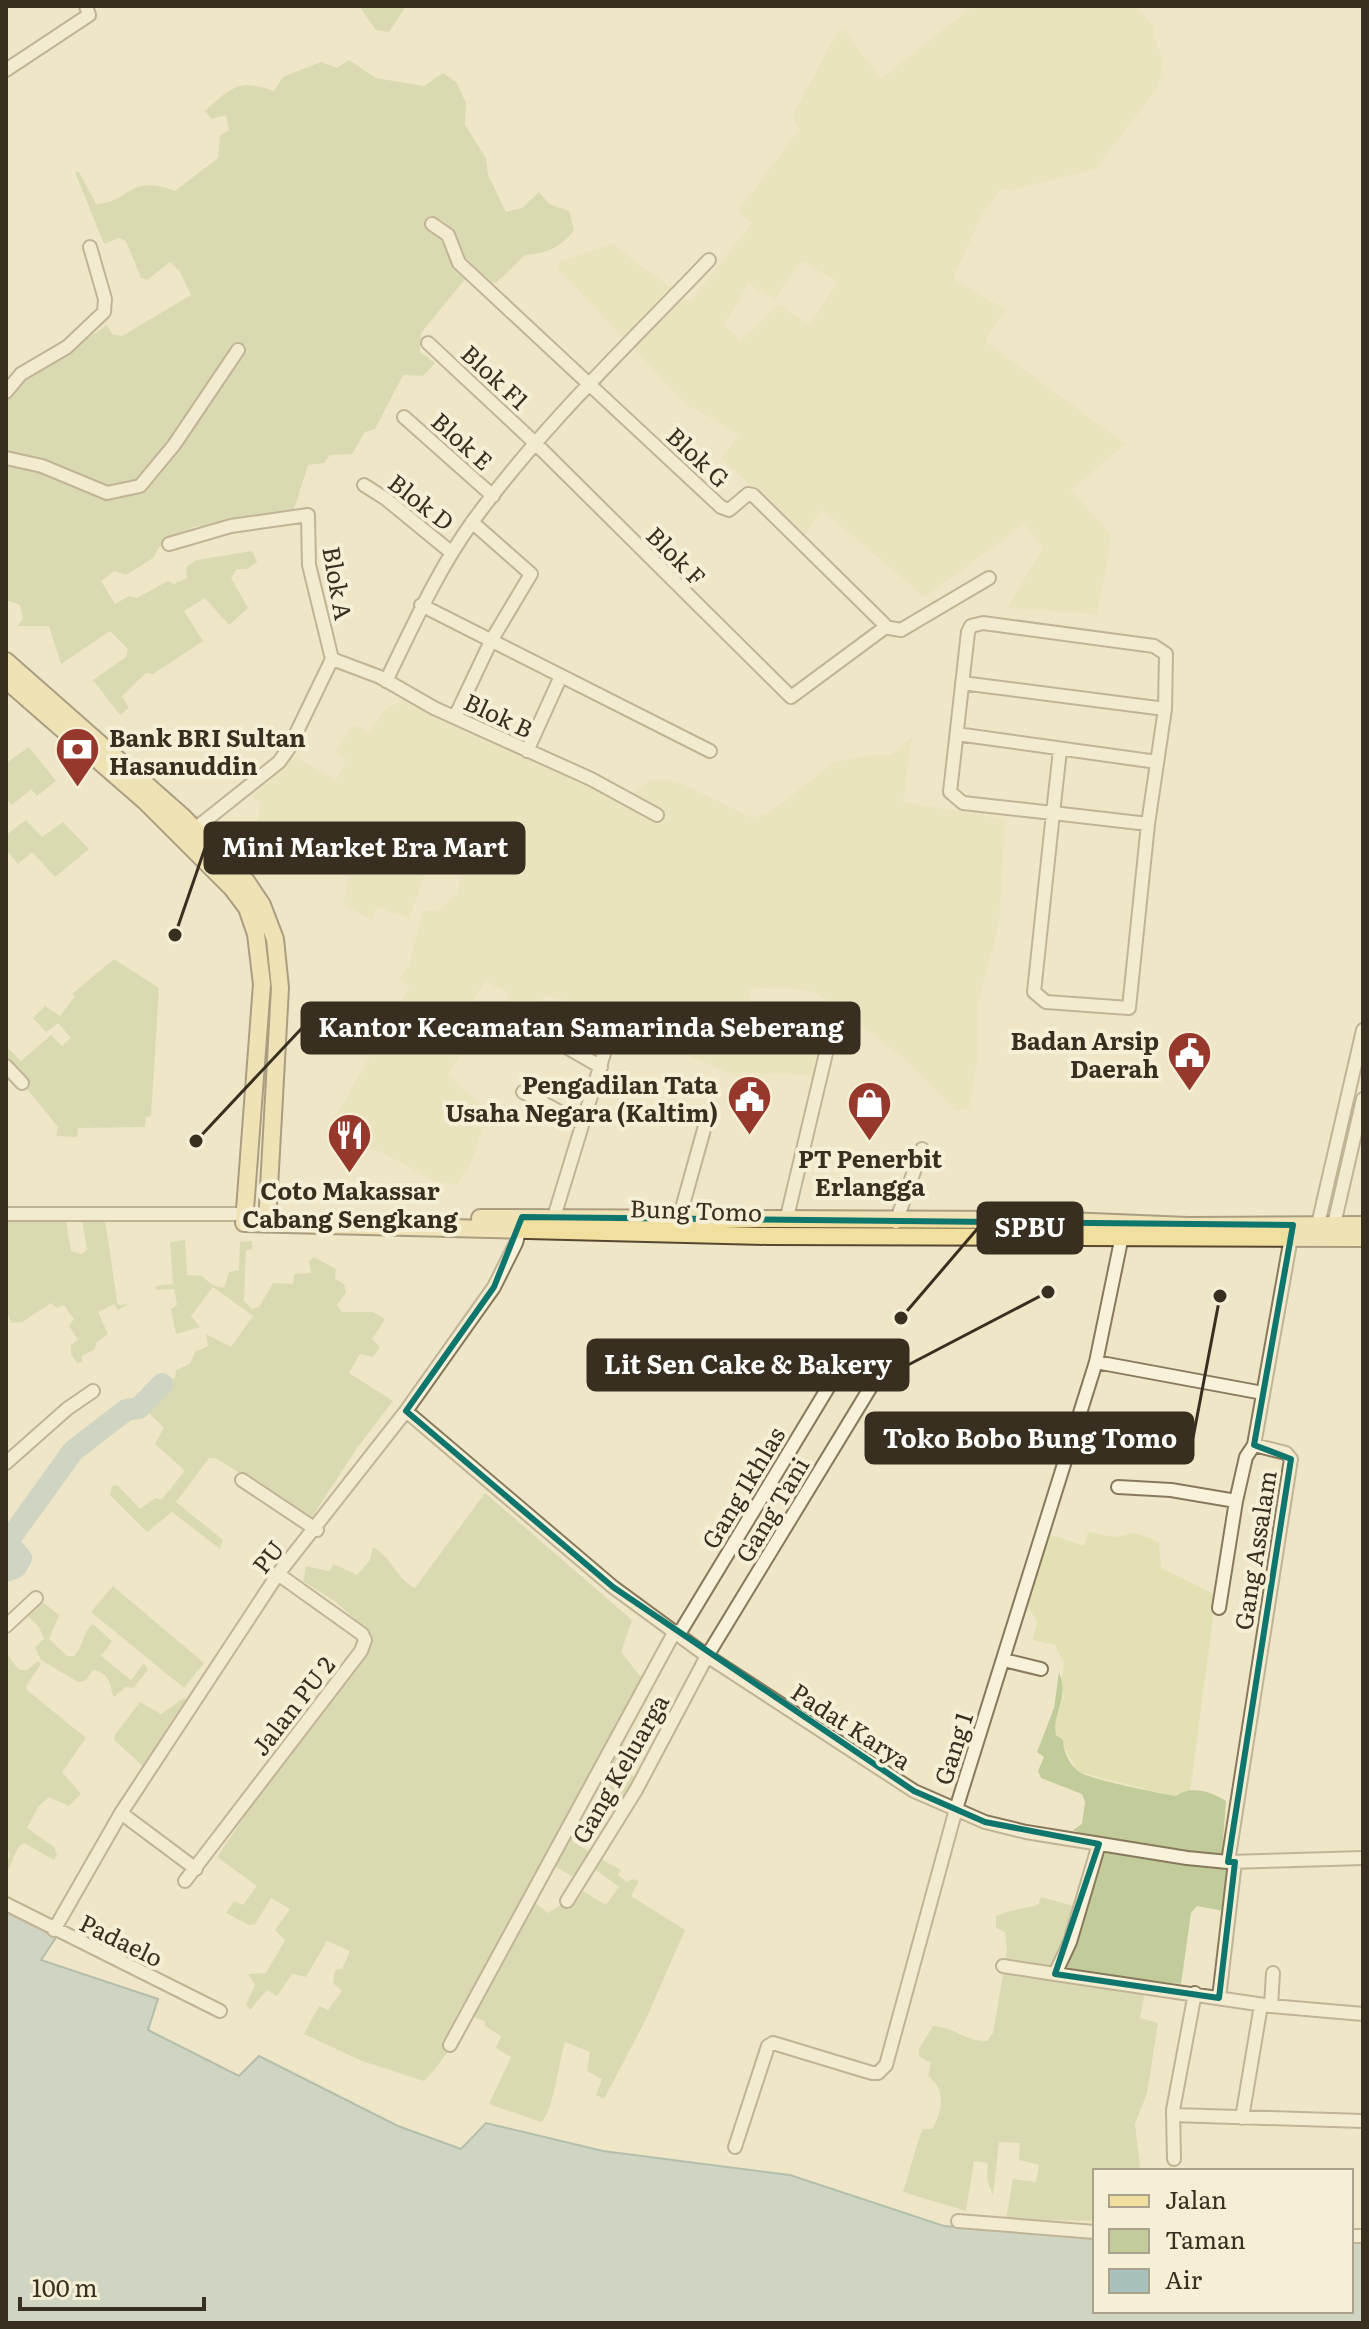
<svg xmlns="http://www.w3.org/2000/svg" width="1369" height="2329" font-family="Literata,serif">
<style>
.farmland{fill:#e3e1b4;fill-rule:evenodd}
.green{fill:#c1cc9a}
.water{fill:#a8c1bd;stroke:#6e908b;stroke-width:2}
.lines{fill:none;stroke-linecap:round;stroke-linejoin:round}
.river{stroke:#a8c1bd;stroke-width:22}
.minor-casing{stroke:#89795c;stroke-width:16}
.major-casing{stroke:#574630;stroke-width:20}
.minor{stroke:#f8f2da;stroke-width:12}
.major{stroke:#f0df9f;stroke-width:16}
.marked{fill:none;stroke:#0f766e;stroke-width:6;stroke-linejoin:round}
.labels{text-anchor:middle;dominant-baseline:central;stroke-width:8;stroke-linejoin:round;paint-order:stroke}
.street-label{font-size:24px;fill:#392f20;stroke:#f5efd6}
.poi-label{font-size:24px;font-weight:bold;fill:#392f20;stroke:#f5efd6;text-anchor:end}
.leader{fill:none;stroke:#392f20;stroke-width:3}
.callout-dot{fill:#392f20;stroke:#f5efd6;stroke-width:3}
.callout{fill:#392f20;stroke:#392f20;stroke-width:3}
.callout-label{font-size:26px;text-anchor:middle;font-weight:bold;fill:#fff}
</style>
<rect width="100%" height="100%" fill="#eee6c6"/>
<path class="farmland" d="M973 6H1136L1156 29 1153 33 1163 62 1159 86 1095 169 1014 190 1001 189 982 214 953 279 1005 309 985 341 1125 444 1071 490 1112 536 1097 614 1007 608 1043 547 1024 524 925 597 822 510 804 536 721 458 739 435 693 407 690 408 559 270V262L612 244 690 302 752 223 738 211 800 129 792 117 837 32 844 30 881 79ZM802 261 837 282 810 324 778 305 741 340 724 325 748 284 775 299Z
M407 699 626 800 652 779 678 782 753 818 770 812 835 762 870 755H892L912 736 903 802 1005 819 999 924 977 1008V1062L969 1108 956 1111 902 1056 815 992 781 987 749 989 754 1022 825 1027 828 1031 822 1076 741 1072 738 1077 682 1053 685 1044 652 1039 576 1003 547 995 533 1007 525 1030H515L498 1020 510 994 485 981 467 1012 482 1019 448 1075 489 1113 470 1165 457 1185 435 1181 383 1153 325 1135 410 986 399 979 409 964 423 911H438L456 895 461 878 458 848 438 838 409 919 378 907 371 919 344 905 348 870 304 848 296 860 254 837 261 802 247 795 294 756 336 780 346 760 336 751 354 725 369 733 386 708Z
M1088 1532 1114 1537 1135 1533 1159 1542 1161 1568 1216 1595 1190 1792 1176 1796 1161 1793 1079 1772 1056 1735 1053 1725 1064 1697 1061 1684 1064 1663 1055 1645 1033 1640 1037 1621 1027 1605 1048 1534 1084 1546Z"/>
<path class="green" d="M359 6H406L389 32 376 30Z
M349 60 376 78 424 86 443 73 456 82 466 103 465 125 486 158 488 175 506 212 522 208 539 192 549 204 569 211 574 230C560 248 548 253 525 255L496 283 465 279 421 333 420 352 435 363 423 376 403 375 375 429 365 432 352 454 330 455 324 463 308 465 294 509 264 518 194 527 160 546 153 558 126 575 114 571 101 581 115 604 129 596 137 598 168 581 174 584 187 578 186 567 197 560 252 551 257 562 247 569H237L231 578 248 608 229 625 205 598 184 611 203 641 153 674 146 673 122 696 129 708 120 715 93 680 126 657 128 649 110 631 61 664 49 626H17L23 619 20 605 6 600V394L107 325 112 334 122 336 191 295 179 270 170 262 147 280 141 278 126 241 119 238 104 244 75 172H79L96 204C131 203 127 173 175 191L218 158 220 136 229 130 226 115 212 119 205 111C231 88 238 78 274 91L283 77 321 62 337 68Z
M29 747 56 781 37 796 31 789 12 805 6 799V763Z
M26 820 42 837 63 822 89 849 55 877 32 852 18 864 6 850V835Z
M114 959 159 988 151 1116 146 1117 145 1127 78 1128 77 1137 56 1136 58 1127 6 1063V1046L21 1061 51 1035 62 1046 71 1038 58 1023 46 1032 33 1018 45 1006 60 1016 75 996 72 994Z
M6 1216 66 1221 71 1251 81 1254 87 1250 82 1219H105L117 1301 118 1305 129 1304 118 1310 114 1304 98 1312 108 1334 96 1343 95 1349 82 1356V1362L77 1363 71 1354V1345L78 1340 69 1326 74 1319 64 1305 57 1308 51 1303 22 1322 11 1323 6 1308Z
M185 1240 187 1275 202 1276 212 1285 224 1288 229 1272 239 1270 240 1242 252 1241V1249L246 1250 244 1301 252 1309 259 1307 273 1283 293 1284 294 1274 311 1273 309 1261 314 1257 336 1269 335 1279 344 1284 346 1293 337 1305 342 1312H373L385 1319 372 1339 380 1347 373 1357 360 1354 349 1373 393 1401 357 1448 312 1517 215 1458H209L176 1502 223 1540 220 1549 172 1512 147 1532 110 1495 112 1486 117 1485 140 1509 155 1498 162 1499 184 1472 182 1468 155 1444 164 1428 143 1407 151 1396 175 1377 176 1370 190 1364 195 1352 208 1346 206 1334 231 1347 253 1316 213 1287 191 1316 200 1327 176 1334 171 1309 177 1305 174 1289 156 1290V1286L173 1284 170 1242Z
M485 1493 632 1620 621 1652 648 1686 615 1764 636 1778 625 1802 601 1789 591 1792 571 1834 573 1842 592 1853 577 1879 551 1864 529 1898 548 1913 561 1905 569 1910 583 1891 606 1905 619 1887 595 1869 601 1859 621 1870 618 1875 627 1882 632 1879 639 1881 631 1896 685 1930 645 2021 604 2099 596 2095 602 2079 587 2071 590 2052 565 2042C559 2060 553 2114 541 2122L489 2104 511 2057 496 2048 501 2036 485 2026V2021L472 2017C455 2039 443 2062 424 2081L362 2061 304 2034 319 2006 328 2010 342 1991 333 1983 335 1970 342 1969 350 1951 327 1941 306 1977 292 1974 277 1996 267 1990 250 2010 246 2004 255 1985 248 1974 266 1973 285 1940 275 1930 290 1909 271 1898 255 1924 249 1925 226 1913 234 1901 243 1905 257 1886 217 1857 297 1740 370 1644 372 1635 336 1602 303 1581 306 1566 329 1571 334 1564 357 1575 370 1560 373 1547C393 1558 395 1578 415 1588Z
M113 1586 204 1663 184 1688 91 1612Z
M40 1600 59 1615 49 1639 67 1656H74C84 1647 82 1632 93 1624L112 1641 101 1656 131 1680 144 1663 148 1670 133 1688 126 1687 114 1697C109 1686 112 1674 93 1670L85 1681 78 1682 41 1660 35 1647 44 1639 39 1627 24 1612Z
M6 1653 19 1670H27L38 1661 41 1664 26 1686 27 1690 86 1738 62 1772 81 1794 69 1806 49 1797 38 1807 27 1828 54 1847 57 1855 54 1860 24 1843 19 1846 6 1874V1860L10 1856 6 1843Z
M1059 1672C1070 1700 1051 1714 1056 1735L1063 1740C1063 1752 1070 1766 1081 1773 1094 1780 1158 1793 1176 1796 1192 1785 1211 1792 1226 1801L1222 1853 1228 1870 1224 1911 1197 1906 1191 1913 1181 1984 1147 1980 1140 2018 1158 2023 1147 2093 1135 2124 1140 2167 1129 2171H1095V2221L1006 2219 1013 2179 1036 2182 1039 2165 1019 2160 1020 2143 999 2142 993 2196 987 2179 988 2163 974 2161 966 2211 903 2192 920 2135 923 2129H932C943 2112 946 2088 928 2076L931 2063 919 2056V2049L933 2026C953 2027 968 2042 987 2041L993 2033 1007 1952 1005 1932 996 1928V1916C1011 1909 1023 1909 1038 1905L1041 1897 1077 1907 1090 1860 1086 1836 1073 1830 1082 1824 1085 1802 1082 1794 1041 1778 1038 1771 1044 1757 1037 1752 1054 1708Z
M184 1698 188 1702 172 1720 149 1761 143 1766 115 1741 114 1736 140 1702 161 1714Z"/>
<path class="water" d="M11 1909 57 1936 41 1960 158 1999 148 2030 239 2076 259 2056 398 2126 461 2149 486 2123 603 2151 790 2175 944 2226 1095 2237V2311H1351V2238L1363 2237V2323H6V1915Z"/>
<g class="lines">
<path class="river" d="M6 1571 16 1567 21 1558 9 1543 11 1537 73 1451 126 1410 139 1408 162 1384"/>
<defs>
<path id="minor" d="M6 70 89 15 86 6
M428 343 534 442 791 697 883 629 884 624 753 495 748 494 729 510 721 507 459 263 448 235 432 224
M6 392 21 374 67 347 104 312 105 299 90 247
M404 417 493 496
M6 458 42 466 107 493 140 486 174 445 238 350
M364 485 386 499 452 553
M169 544 231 526 308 515 309 565 332 659
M421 605 710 751
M983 623 1154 646 1166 654 1165 709 1148 824 1129 1008 1046 1002 1034 992 1053 813 963 803 950 792 968 632 971 626Z
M884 627 901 630 989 578
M332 659 380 677 434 708 591 779 657 815
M386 681C413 626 437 571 473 521 543 425 628 345 709 260
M962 683 1165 709
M455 717 491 641 531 574 472 522
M957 734 1157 762
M1060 750 1053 813 1148 824
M527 751 561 676
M191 832 279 762 289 748 332 659
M535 1029 601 1067
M767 1034 828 1045 786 1221
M6 1066 22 1083
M523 1092 582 1124
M6 1214H246
M554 1217 606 1047
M679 1219 708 1115
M896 1222 922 1149
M1316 1233 1363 1030
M1332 1233 1363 1099
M1096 1362 1263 1393
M406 1411 613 1587 707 1656 914 1791 985 1822 1026 1832 1187 1858 1228 1862 1363 1858
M6 1463 67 1409 93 1391
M242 1480 317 1530
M1118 1487 1171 1490 1236 1501
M1219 1608 1236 1501 1246 1457 1254 1445
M6 1626 36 1598
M679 1634 843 1363
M1004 1660 1041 1669
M121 1813 196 1869
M1228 1862 1291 1459 1286 1453 1254 1445 1292 1232
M185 1881 361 1651 365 1640 362 1634 278 1574
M567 1901 636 1790 707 1656 872 1385
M6 1904 220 2011
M54 1930 121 1813 278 1574 406 1411 494 1287 516 1243 521 1224
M1003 1966 1055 1974 1070 1942 1099 1844
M1055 1974 1271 2006 1363 2014
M1219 1998 1235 1862
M1271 2006 1273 1973
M450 2045 675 1631
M1173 2115 1363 2121
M1242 2118 1261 2005
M735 2147 768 2046 773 2043 872 2073H878L886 2065 956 1809 1096 1362 1123 1231
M1174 2159 1173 2110 1195 1993
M958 2221 1095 2232
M1351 2236H1363"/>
<path id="major" d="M6 661 183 817 246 881 262 905 275 939 280 988 267 1224
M6 680 146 802 232 888 247 908 256 934 262 984 244 1223 768 1236 1363 1238
M480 1218 1043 1220 1188 1226 1363 1225"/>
</defs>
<use href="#minor" class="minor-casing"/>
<use href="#major" class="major-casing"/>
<use href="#minor" class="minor"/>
<use href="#major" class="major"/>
</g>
<path d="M0 0H1369V2329H0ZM522 1217 1293 1225 1254 1445 1291 1459 1228 1862H1235L1219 1998 1055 1974 1099 1844 985 1822 914 1791 613 1587 406 1411 494 1287Z" fill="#eee6c6" fill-opacity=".55" fill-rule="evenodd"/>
<path class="marked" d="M522 1217 1293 1225 1254 1445 1291 1459 1228 1862H1235L1219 1998 1055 1974 1099 1844 985 1822 914 1791 613 1587 406 1411 494 1287Z"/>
<defs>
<symbol id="bank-pin" viewBox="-11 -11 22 30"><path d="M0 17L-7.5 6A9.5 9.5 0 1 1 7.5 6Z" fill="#97382d" stroke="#f5efd6"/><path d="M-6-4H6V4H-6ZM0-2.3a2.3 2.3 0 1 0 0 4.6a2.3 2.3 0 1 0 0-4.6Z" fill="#fff"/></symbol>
<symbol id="civic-pin" viewBox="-11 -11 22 30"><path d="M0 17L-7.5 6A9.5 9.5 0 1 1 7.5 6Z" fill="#97382d" stroke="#f5efd6"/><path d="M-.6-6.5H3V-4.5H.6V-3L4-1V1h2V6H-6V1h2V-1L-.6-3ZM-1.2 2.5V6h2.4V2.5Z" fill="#fff"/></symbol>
<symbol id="shop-pin" viewBox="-11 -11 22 30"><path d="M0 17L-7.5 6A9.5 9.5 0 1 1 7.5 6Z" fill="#97382d" stroke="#f5efd6"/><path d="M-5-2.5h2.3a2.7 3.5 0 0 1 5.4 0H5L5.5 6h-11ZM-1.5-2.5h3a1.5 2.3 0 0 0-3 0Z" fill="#fff"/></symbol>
<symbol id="restaurant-pin" viewBox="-11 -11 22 30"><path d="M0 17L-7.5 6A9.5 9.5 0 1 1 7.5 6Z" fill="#97382d" stroke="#f5efd6"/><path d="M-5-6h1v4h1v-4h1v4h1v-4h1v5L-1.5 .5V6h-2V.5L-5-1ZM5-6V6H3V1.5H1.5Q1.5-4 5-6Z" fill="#fff"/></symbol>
</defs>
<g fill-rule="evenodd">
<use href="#bank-pin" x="52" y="724" width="51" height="69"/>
<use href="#civic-pin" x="1164" y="1028" width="51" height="69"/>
<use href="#civic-pin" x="724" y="1072" width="51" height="69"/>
<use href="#shop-pin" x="844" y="1078" width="51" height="69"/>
<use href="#restaurant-pin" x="324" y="1110" width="51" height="69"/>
</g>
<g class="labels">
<g class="street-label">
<text transform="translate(496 376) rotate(43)">Blok F1</text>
<text transform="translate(463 440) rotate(42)">Blok E</text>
<text transform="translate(699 456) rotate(43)">Blok G</text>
<text transform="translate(422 501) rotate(38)">Blok D</text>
<text transform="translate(677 555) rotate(45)">Blok F</text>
<text transform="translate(339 583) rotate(80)">Blok A</text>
<text transform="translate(499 714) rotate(25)">Blok B</text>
<text transform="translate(696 1209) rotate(2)">Bung Tomo</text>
<text transform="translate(742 1487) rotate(-59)">Gang Ikhlas</text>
<text transform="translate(771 1509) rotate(-59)">Gang Tani</text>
<text transform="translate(1254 1550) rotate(-81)">Gang Assalam</text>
<text transform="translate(267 1556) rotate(-52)">PU</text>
<text transform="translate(292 1705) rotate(-52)">Jalan PU 2</text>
<text transform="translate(852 1725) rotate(33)">Padat Karya</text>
<text transform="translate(952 1748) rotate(-72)">Gang 1</text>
<text transform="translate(619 1768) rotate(-60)">Gang Keluarga</text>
<text transform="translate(122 1939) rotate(26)">Padaelo</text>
</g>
<g class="poi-label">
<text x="109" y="736" text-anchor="start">Bank BRI Sultan<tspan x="109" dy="28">Hasanuddin</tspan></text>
<text x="1159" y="1039">Badan Arsip<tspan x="1159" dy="28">Daerah</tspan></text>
<text x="718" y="1083">Pengadilan Tata<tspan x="718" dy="28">Usaha Negara (Kaltim)</tspan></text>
<text x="870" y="1157" text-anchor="middle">PT Penerbit<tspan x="870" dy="28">Erlangga</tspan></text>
<text x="350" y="1189" text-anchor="middle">Coto Makassar<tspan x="350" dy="28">Cabang Sengkang</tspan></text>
</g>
</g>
<path class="leader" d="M175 935L205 848M196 1141L302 1028M901 1318L978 1228M1048 1292L908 1365M1220 1296L1193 1438"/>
<g class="callout-dot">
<circle cx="175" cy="935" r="8"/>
<circle cx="196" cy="1141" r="8"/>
<circle cx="901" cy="1318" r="8"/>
<circle cx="1048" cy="1292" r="8"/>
<circle cx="1220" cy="1296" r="8"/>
</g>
<g class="callout">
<rect x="205" y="823" width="319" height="50" rx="8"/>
<rect x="302" y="1003" width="557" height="50" rx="8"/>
<rect x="978" y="1203" width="104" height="50" rx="8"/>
<rect x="588" y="1340" width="320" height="50" rx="8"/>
<rect x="866" y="1413" width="327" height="50" rx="8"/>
</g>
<g class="callout-label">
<text x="365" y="857">Mini Market Era Mart</text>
<text x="581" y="1037">Kantor Kecamatan Samarinda Seberang</text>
<text x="1030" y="1237">SPBU</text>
<text x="748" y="1374">Lit Sen Cake &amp; Bakery</text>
<text x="1030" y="1448">Toko Bobo Bung Tomo</text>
</g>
<rect width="1369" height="2329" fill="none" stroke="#392f20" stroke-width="16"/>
<rect x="1093" y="2169" width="260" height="144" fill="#f5efd6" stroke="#aaa28d" stroke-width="2"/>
<rect x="1109" y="2195" width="40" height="12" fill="#f0df9f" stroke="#aaa28d" stroke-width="2"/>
<text x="1165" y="2209" font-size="24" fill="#392f20">Jalan</text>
<rect x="1109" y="2229" width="40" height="24" fill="#c1cc9a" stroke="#aaa28d" stroke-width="2"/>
<text x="1165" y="2249" font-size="24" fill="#392f20">Taman</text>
<rect x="1109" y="2269" width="40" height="24" fill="#a8c1bd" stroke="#aaa28d" stroke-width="2"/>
<text x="1165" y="2289" font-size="24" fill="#392f20">Air</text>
<path d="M20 2297v12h184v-12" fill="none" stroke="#392f20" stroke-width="4"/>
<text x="32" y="2297" font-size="24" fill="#392f20" stroke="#f5efd6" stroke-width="6" paint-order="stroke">100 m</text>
</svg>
